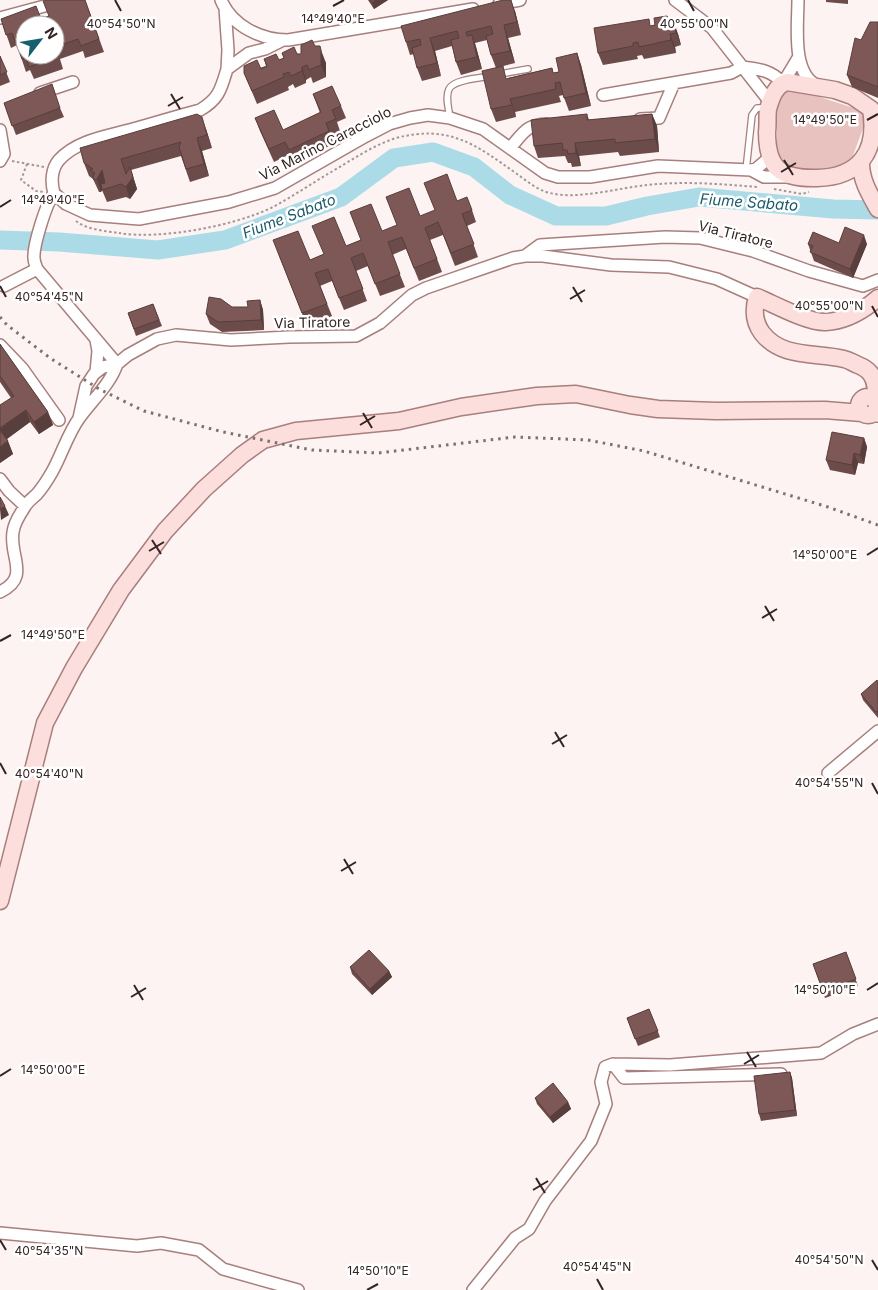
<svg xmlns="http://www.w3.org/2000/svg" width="878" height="1290" font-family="Inter,sans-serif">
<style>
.green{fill:#e8c2bf}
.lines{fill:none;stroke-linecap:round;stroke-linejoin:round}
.river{stroke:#aadbe7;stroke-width:19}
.lane-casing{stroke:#a77f7d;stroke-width:8}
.street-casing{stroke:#a77f7d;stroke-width:14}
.secondary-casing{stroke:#a77f7d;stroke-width:19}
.path{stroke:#a49897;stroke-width:2;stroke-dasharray:2.5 2.5;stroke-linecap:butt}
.lane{stroke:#fff;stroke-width:5.5}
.street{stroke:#fff;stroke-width:11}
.secondary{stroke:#fcdedd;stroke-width:16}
.rail{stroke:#7e706f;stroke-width:3;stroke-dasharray:2.5 5;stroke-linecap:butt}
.wall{fill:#6c4c4a}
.shaded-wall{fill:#583e3c}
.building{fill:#7e5856;stroke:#583e3c;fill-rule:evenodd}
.ticks{fill:none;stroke:#342423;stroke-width:2}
.labels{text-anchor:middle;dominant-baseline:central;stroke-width:5;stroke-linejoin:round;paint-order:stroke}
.street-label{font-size:14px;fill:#342423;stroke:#fff}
.water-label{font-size:15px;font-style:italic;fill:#1b5b69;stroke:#fff}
.ticks-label{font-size:12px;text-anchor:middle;fill:#342423;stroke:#fff;stroke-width:5;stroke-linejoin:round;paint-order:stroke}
</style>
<rect width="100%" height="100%" fill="#fcf3f2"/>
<path class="green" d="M786 86 860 110 866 120 850 164 843 171 782 168 777 158V101Z"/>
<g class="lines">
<path class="river" d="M0 240 59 242 158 250 225 240 341 197 394 158 433 152 474 167 510 195 556 216H606L647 206 699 197 833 209 878 210"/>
<defs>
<path id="lane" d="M500 74 528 69
M450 118C449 110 445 97 449 89 454 79 481 78 491 76
M746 170 752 115 757 108H767"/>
<path id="street" d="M221 0C232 26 261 40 288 40L473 9
M675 0 712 28 770 102
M798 0C798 25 791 74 818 86
M499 4 520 0
M225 8 228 50 227 69 249 53 265 49 283 40
M0 18 67 0
M742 67C759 69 771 70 783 83L798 58
M40 93 73 82
M603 95 731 73 742 67
M640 119 659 118 674 83
M0 130 4 154 0 161
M511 147C524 132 526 125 547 124
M751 170 764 177H790
M54 193 66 204 90 215 139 219 229 202 275 188 366 136 389 124 410 118 428 115 450 118 483 129 545 173 558 177H590L658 166 751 170 756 169 770 157
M54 193C51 183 51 169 59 160 77 140 108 136 133 129 155 123 177 116 200 110 219 99 221 89 227 69
M54 193C46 204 33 246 34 258 34 262 36 266 37 269L117 364
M525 256 540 245 665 237 700 238 753 251 809 271 863 286 878 280
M4 286 37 269
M0 345 22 368 59 420
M96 372 98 351 96 340
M870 415 878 416
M79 418 86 386 94 374 103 367 117 364 128 355 157 339 176 335 231 340 289 337 356 336 380 323 412 295 426 288 513 258 525 256H543L611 265 669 267 717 279 757 297
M0 479 9 491 25 506
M0 592C31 577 9 557 13 532 14 524 20 514 24 508 27 502 33 498 37 494 43 487 48 479 52 472 62 454 68 433 80 417 92 400 110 385 117 364
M828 773 878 731
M613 1064 624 1078 781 1074
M0 1233 137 1246 161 1243 199 1250 223 1269 298 1290
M473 1290 515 1238 529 1229 545 1201 591 1141 606 1104 601 1082 605 1067 613 1064 670 1065 821 1053 853 1034 878 1024"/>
<path id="secondary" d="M787 82 835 90 852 96 871 109C878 151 860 177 817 178 781 179 767 169 767 132 768 125 767 116 768 109 771 99 775 85 787 82Z
M861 163C861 180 869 193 878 209
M859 406a9 9 0 1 1 18 0a9 9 0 1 1-18 0Z
M876 403C876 393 877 381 870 373 867 369 863 367 858 365 853 363 849 360 844 359 816 352 782 359 762 333 754 322 753 310 757 297 774 304 808 323 826 322 845 321 864 310 878 298
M0 901 45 723 74 668 121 590 165 531 204 489 242 455 263 440 296 431 399 421 461 407 537 396 576 394 630 405 658 409 716 411 825 410 862 413"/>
</defs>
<use href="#lane" class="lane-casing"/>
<use href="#street" class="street-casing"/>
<use href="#secondary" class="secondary-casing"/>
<path class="path" d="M12 161 44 167
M27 164 21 180 36 191 43 192
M774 189 802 194 809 192
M76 221C87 230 106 231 119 233 160 240 233 226 271 208 290 198 308 186 326 175 349 162 371 146 396 138 450 124 476 145 517 174 527 181 537 190 550 193 578 200 618 188 647 185 684 181 721 184 757 187"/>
<use href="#lane" class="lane"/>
<use href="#street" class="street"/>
<use href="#secondary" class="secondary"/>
<path class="rail" d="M0 317 7 325 50 358 99 389 144 411 223 432 312 450 378 453 515 437 588 440 644 451 828 507 878 525"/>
</g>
<path class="wall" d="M85 0 104 52 85 58 83 51 60 59 63 69 34 79 30 70 26 72 17 45 11 48 1 19H41Z
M368 0H388L374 9Z
M826 0H848V4L826 2Z
M515 11 521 35 508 38 515 63 496 68 491 55 487 40 475 43 482 69 461 75 456 62 452 46 435 51 441 76 422 81 417 68 414 54 410 55 406 42Z
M667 16 670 23 678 34 681 45 675 47 676 53 644 59 642 55 637 56 638 59 603 65 598 53 651 26 655 25Z
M878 22V98L852 87 847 75 861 40Z
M315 46 326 63V77L313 83 311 77 306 80V83L295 88 293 84 288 87 289 90 257 104 244 73 266 66 264 59 279 60 284 58 282 53 301 54Z
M577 53 581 65 591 106 569 111 563 95 559 96 561 102 515 112 516 117 496 122 491 109 508 78 552 68 553 73 559 72Z
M0 56 10 82 0 86Z
M313 94 341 106 346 118 337 122 340 131 331 136 334 144 293 162 290 154 274 162 260 131 255 118 283 130 320 113Z
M4 103 60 108 64 117 16 135Z
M587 114 589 120 652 114 657 126 659 152 620 156 618 152 579 156 581 166 572 167 571 163H568L565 156 538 158 534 146Z
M206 129 212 148 202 151 209 176 190 182 181 156 131 170 137 189 130 199 126 197 107 202 102 190 101 192H99L93 179 89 176 84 163Z
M457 201 472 210 476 222 467 226 478 257 455 266 443 235 430 240 442 272 419 281 406 249 392 255 405 287 380 296 368 266 356 271 367 301 344 310 332 281 320 286 332 316 307 326 278 253 310 260 435 211Z
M839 243 867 244 853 278 814 261 808 244Z
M260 300 263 310 264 330 222 332 210 324 206 314 232 307H248Z
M153 304 162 326 136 336 128 313Z
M0 344 48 412 53 425 39 434 30 422 7 439 13 454 0 463 11 398 0 382Z
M864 438 867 447 864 464 858 463 855 475 830 470 826 460Z
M878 682V718L863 700 861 694Z
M846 952 858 986 825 998 813 964Z
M350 967 389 971 392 977 372 995 352 974Z
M649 1009 660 1037 638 1046 627 1018Z
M790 1072 792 1078 797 1116 761 1121 759 1114Z
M535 1098 568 1102 571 1109 553 1123 537 1104Z"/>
<path class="shaded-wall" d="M376 0H388L374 9 372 3Z
M511 0 515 11 521 35 517 22Z
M674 22 678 34 681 45 676 33Z
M504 25 508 38 515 63 510 51Z
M670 34 675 47 676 53 671 40Z
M472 35 476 47 482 69 477 57Z
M430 38 435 51 441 76 437 63Z
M321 50 326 63V77L321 65Z
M577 53 581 65 591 106 586 93Z
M302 67 306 80V83L302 71Z
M510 99 515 112 516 117Z
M652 114 657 126 659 152 655 139Z
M202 117 206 129 212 148 207 135Z
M197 138 202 151 209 176 204 164Z
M575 143 579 156 581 166 576 153Z
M121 159 129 182 130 167 137 189 130 199 126 187Z
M102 170 106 183 101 192 97 179Z
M864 235 867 244 853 278 850 269Z
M260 300 263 310 264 330 261 320Z
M26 410 30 422 4 441 0 431V428Z
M48 412 53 425 39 434 34 422Z
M864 438 867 447 864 464 860 455Z
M8 441 13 454 0 463V447Z
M854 453 858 463 855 475 852 465Z
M5 506 9 515 1 520 0 509Z
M389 971 392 977 372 995 370 989Z
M790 1072 792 1078 797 1116 795 1110Z
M568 1102 571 1109 553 1123 550 1117Z"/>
<path class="building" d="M45 0H85L99 39 81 46 78 39 55 47 59 56 29 67 26 58 22 59 12 33 6 35 1 19 36 6 41 19 49 16 43 1ZM25 25H55V55H25Z
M370 0H376L372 3Z
M503 0H511L517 22 504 25 510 51 491 55 486 36 493 34 491 26 466 32 467 36 472 35 477 57 456 62 451 40 459 38 457 31 430 38 437 63 417 68 412 48 421 45 420 39 406 42 401 26Z
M667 16 669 23 674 22 676 33 670 34 671 40 639 47 638 42 633 43V46L598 53 594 28 649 19 650 26 655 25 654 18Z
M870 22H878V87L847 75 855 38 861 40Z
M312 40 315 46H320L321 50V65L309 70 307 65 302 67V71L291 76 289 72 283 74 284 77 252 91 244 73V66L257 60 261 69 267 66 264 59 276 54 279 60 284 58 282 53 294 47 297 54H301V45Z
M577 53 586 93 564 98 560 82 555 83 556 89 510 99 512 105 491 109 482 71 503 66 506 79 552 68 553 73 559 72 556 58Z
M0 56 7 72 0 75Z
M52 84 60 108 12 126 4 103Z
M332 86 341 106 332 110 336 119 326 123 329 131 289 150 285 142 269 149 255 118 274 110 283 130 321 112 313 94Z
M197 114 202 117 207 135 197 138 204 164 186 169 179 147 181 142 121 159 126 174 130 167 133 177 126 187 121 184 102 190 101 184 105 183 102 170 97 179 94 180 93 176 95 173 90 170 93 169 84 163 80 148Z
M587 114V120L652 114 655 139 615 143V139L575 143 576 153 568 154 567 150H563L562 143 534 146 531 120Z
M447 174 457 201 467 197 472 210 462 214 474 244 451 253 438 222 425 228 437 259 414 268 402 237 388 242 400 274 375 284 363 253 351 258 363 289 339 298 328 269 315 273 327 304 302 313 273 240 298 231 310 260 324 254 312 226 334 217 346 246 361 240 350 212 371 204 382 231 397 225 386 197 409 188 420 216 435 210 424 183Z
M845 227 864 235 850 269 810 252 813 246 808 244 813 232 839 243Z
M209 297 221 299 232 307H248L247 301 260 300 261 320 218 322 206 314Z
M153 304 159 320 134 329 128 313Z
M0 344 48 412 34 422 26 410 0 428V405L14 396 0 376Z
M0 430 8 441 0 447Z
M832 432 864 438 860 455 854 453 852 465 826 460Z
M0 497 5 506 0 509Z
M877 680 878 682V711L876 712 861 694Z
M369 950 389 971 370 989 350 967Z
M846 952 856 979 823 991 813 964Z
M649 1009 658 1031 635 1039 627 1018Z
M790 1072 795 1110 759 1114 754 1076Z
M553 1083 568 1102 550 1117 535 1098Z"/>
<path class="ticks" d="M115 0 121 11M688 0 694 11M333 6 344 0M171 94 180 109M168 106 183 97M867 120 878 114M784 160 793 175M781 172 796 163M0 207 11 200M0 286 6 297M573 287 582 302M570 299 585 290M872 306 878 317M363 413 372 428M360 425 375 416M152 540 161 554M149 551 164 542M867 555 878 548M765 606 774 621M762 618 777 609M0 641 11 635M555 732 564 747M552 744 567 735M0 763 6 774M872 783 878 794M344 859 353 874M341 871 356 862M134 985 143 1000M867 990 878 983M131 997 146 988M747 1052 756 1067M744 1064 759 1055M0 1076 11 1069M536 1178 545 1193M533 1190 548 1181M0 1240 6 1250M872 1260 878 1270M597 1279 603 1290M367 1290 378 1284"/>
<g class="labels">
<g class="street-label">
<text transform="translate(325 143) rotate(-27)">Via Marino Caracciolo</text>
<text transform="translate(736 234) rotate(14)">Via Tiratore</text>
<text transform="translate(312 322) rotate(-1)">Via Tiratore</text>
</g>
<g class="water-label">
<text transform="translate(749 202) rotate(4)">Fiume Sabato</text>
<text transform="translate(289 216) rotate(-21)">Fiume Sabato</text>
</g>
</g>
<g class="ticks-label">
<text x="333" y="23">14°49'40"E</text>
<text x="121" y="28">40°54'50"N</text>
<text x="694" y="28">40°55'00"N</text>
<text x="825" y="124">14°49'50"E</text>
<text x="53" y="204">14°49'40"E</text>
<text x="49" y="301">40°54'45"N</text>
<text x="829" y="310">40°55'00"N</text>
<text x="825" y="559">14°50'00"E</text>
<text x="53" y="639">14°49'50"E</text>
<text x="49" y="778">40°54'40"N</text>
<text x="829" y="787">40°54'55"N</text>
<text x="825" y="994">14°50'10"E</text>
<text x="53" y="1074">14°50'00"E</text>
<text x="49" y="1255">40°54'35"N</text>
<text x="829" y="1264">40°54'50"N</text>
<text x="597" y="1271">40°54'45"N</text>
<text x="378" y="1275">14°50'10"E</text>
</g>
<g transform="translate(40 40) rotate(59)"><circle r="24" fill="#ffffff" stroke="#aea7a7"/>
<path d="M0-4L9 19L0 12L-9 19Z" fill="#165f6e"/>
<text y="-8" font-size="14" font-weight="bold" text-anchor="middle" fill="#342423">N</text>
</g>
</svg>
